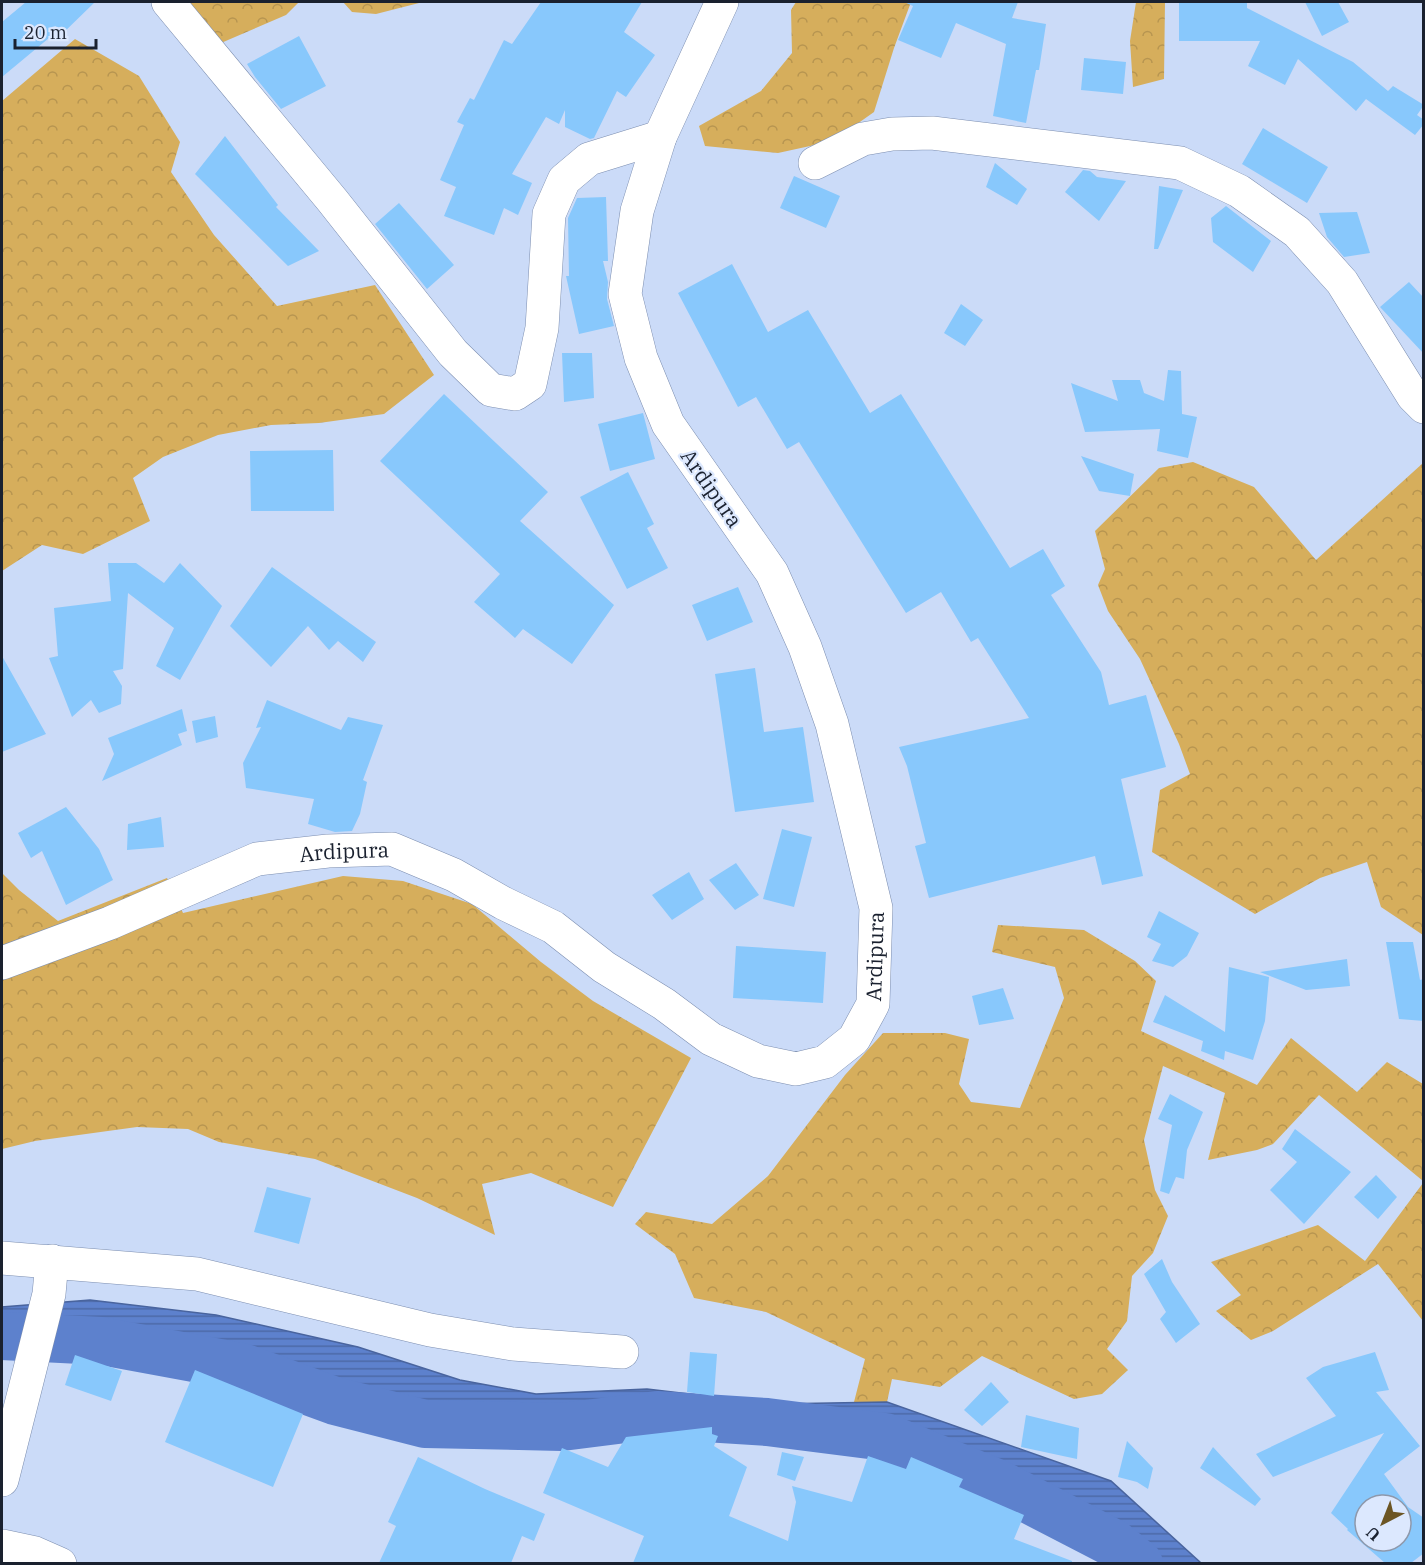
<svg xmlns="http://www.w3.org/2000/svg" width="1425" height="1565" font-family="'IBM Plex Serif',serif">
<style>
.forest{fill:url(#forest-crowns)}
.water{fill:url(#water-rules);stroke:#49649e;stroke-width:1.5}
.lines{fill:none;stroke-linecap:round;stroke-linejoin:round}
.river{stroke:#5d81cd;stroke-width:48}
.building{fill:#88c8fc;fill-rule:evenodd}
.minor-casing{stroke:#7c8eb0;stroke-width:34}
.minor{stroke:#fff;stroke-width:33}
.labels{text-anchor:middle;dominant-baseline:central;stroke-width:4.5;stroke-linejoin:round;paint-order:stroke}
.street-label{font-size:21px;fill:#1a212f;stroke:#dce8fe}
</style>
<defs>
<pattern id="forest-crowns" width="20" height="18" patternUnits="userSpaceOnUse" patternTransform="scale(1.5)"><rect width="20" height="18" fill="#d6ae5c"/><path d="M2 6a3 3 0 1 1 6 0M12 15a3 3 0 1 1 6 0" fill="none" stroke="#b79550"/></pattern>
<pattern id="water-rules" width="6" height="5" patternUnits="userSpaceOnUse" patternTransform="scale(1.5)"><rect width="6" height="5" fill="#5d81cd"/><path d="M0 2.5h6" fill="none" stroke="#4c69a7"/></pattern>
</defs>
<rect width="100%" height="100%" fill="#cbdbf8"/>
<path class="forest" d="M178 2H299L286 15 221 43Z
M343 2H423L376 14 352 12Z
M796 2H911L894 48 874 112 833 141 778 153 705 146 699 126 761 91 792 53 791 10Z
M1136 2H1165L1164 79 1133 87 1130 41Z
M75 39 139 76 180 142 171 172 214 235 277 306 375 285 434 375 384 414 319 423 271 425 218 435 163 457 133 478 150 521 83 554 42 545 2 571V101Z
M1193 462 1254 487 1316 560 1423 463V935L1381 907 1367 862 1320 878 1255 914 1152 852 1160 790 1190 774 1179 744 1140 659 1108 611 1098 585 1105 569 1095 531 1159 468Z
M2 873 19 890 58 921 167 878 183 913 343 876 403 881 472 904 541 962 593 1001 691 1058 613 1207 531 1173 482 1184 495 1235 417 1198 315 1159 219 1142 188 1129 137 1127 35 1141 2 1149Z
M998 925 1084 930 1135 961 1156 981 1141 1031 1257 1085 1291 1038 1357 1092 1387 1062 1423 1084V1181L1319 1095 1273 1144 1257 1150 1208 1160 1225 1093 1163 1066 1144 1140 1155 1190 1168 1216 1153 1253 1132 1276 1127 1321 1107 1349 1128 1370 1102 1394 1074 1399 982 1356 940 1387 892 1379 887 1402H854L865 1359 766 1312 694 1298 675 1254 635 1224 646 1212 712 1224 768 1176 845 1075 883 1033H945L969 1039 959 1084 971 1102 1020 1108 1064 998 1055 967 992 952Z
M1423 1183V1321L1378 1264 1273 1331 1251 1340 1216 1311 1241 1295 1211 1262 1318 1225 1365 1261Z"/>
<path class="water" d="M90 1300 216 1315 358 1347 460 1380 536 1394 647 1389 774 1404 887 1402 1111 1481 1201 1563H1151L1050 1486 949 1445 864 1426 803 1418 641 1409 539 1418H473L396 1400 232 1355 139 1338 62 1335 2 1336V1307Z"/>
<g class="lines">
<path class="river" d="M2 1336 101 1341 242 1367 335 1401 425 1424 562 1427 657 1415 767 1422 885 1437 999 1484 1113 1543 1139 1564"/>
</g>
<path class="building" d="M26 2H95L59 37 55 33 2 77V22Z
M541 2H642L624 32 655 55 626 97 617 91 594 138 590 139 565 127V110L559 124 546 117 512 174 532 183 518 215 504 208 494 235 444 216 456 187 440 180 464 125 457 122 470 98 474 100 504 40 512 44Z
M904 2H1018L1012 18 1046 24 1039 70H1036L1026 123 993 116 1006 44 956 23 941 58 898 40 913 6Z
M1179 2H1247V8L1353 62 1388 91 1393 86 1424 105 1417 115 1424 120V124L1415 135 1366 99 1356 111 1298 59 1285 85 1248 66 1260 41H1179Z
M1305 2H1338L1349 22 1322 36Z
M299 36 326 86 281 109 255 77 247 64Z
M1084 58 1126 62 1123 94 1081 90Z
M1263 128 1328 167 1307 203 1242 164Z
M225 136 278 205 276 207 319 251 288 266 195 174Z
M995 163 1027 189 1017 205 986 187Z
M1083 170 1090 171 1097 177 1126 181 1099 221 1065 192Z
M794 176 840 196 826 228 780 208Z
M1159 186 1183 190 1158 249H1154Z
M606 197 608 261H603L608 282 607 299 614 326 579 334 566 276H569L568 218 577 198Z
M399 203 454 265 427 289 375 224Z
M1226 206 1271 241 1253 272 1213 242 1211 218Z
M1357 212 1370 253 1344 257 1327 237 1319 213Z
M732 264 768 332 808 310 870 413 901 394 1010 568 1043 549 1065 586 1051 595 1101 672 1109 705 1146 695 1166 767 1121 779 1143 876 1102 885 1095 856 929 898 915 846 926 843 907 766 899 747 1029 718 978 638 971 642 941 592 906 613 799 442 787 449 756 397 738 407 678 293Z
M1409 282 1424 298V354L1380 307Z
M961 304 983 320 965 346 944 333Z
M562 353H592L594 398 564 402Z
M1168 370 1181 371 1182 414 1197 417 1188 458 1157 451 1160 429 1085 432 1071 383 1118 401 1112 380H1140L1144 393 1164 401Z
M444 394 548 492 520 521 614 605 572 664 523 629 515 638 474 602 500 574 380 461Z
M643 413 655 459 610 471 598 424Z
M333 450 334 511H251L250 451Z
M1081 456 1134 474 1130 496 1099 491Z
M628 472 654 524 647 528 668 568 627 589 580 497Z
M108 563H136L164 583 180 563 222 606 180 680 156 666 174 628 128 593 123 669 113 671 122 686 121 704 99 713 91 700 72 717 49 658 58 656 54 608 111 601Z
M272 567 376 642 363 662 338 641 329 650 308 626 271 667 230 626Z
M738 587 753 622 707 641 692 605Z
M2 656 46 734 2 752Z
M755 668 764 732 803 727 814 802 735 812 715 674Z
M267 700 341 730 348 717 383 725 363 780 367 782 360 814 352 831 335 832 308 824 314 799 246 788 243 763 261 727 256 728Z
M182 709 187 731 178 734 182 745 102 781 114 754 108 738Z
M215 716 218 737 196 743 192 721Z
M66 807 99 849 113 880 66 905 42 851 31 858 18 833Z
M161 817 164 847 127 850 128 824Z
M782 829 812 837 794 907 763 899Z
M736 863 759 895 735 910 709 880Z
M689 872 704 899 672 920 652 895Z
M1159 911 1199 933 1187 956 1173 967 1152 961 1161 944 1147 937Z
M1386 942H1413L1420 980 1424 979V1021L1399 1019Z
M736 946 826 952 823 1003 733 998Z
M1347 959 1350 986 1306 990 1260 972Z
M1229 967 1269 977 1265 1021 1253 1060 1225 1051 1224 1060 1201 1051 1203 1041 1153 1022 1165 995 1225 1032Z
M1003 988 1014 1019 979 1025 972 996Z
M1170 1094 1203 1112 1187 1150 1184 1179 1176 1177 1169 1194 1160 1191 1172 1125 1158 1119Z
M1295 1129 1351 1172 1304 1224 1270 1190 1297 1162 1282 1149Z
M1376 1175 1397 1197 1378 1219 1354 1197Z
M267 1187 311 1198 299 1244 254 1232Z
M1162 1259 1172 1282 1200 1324 1176 1343 1160 1319 1166 1312 1144 1274Z
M690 1352 717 1354 714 1396 687 1392Z
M1375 1352 1389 1390 1376 1392 1420 1446 1384 1474 1408 1507 1424 1518V1553L1411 1563H1385L1347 1530 1348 1529 1331 1513 1384 1433 1273 1477 1256 1454 1336 1416 1306 1378 1323 1367ZM1365 1505H1401V1541H1365Z
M75 1355 122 1371 111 1401 65 1385Z
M195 1370 303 1414 273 1487 165 1442Z
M991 1382 1009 1402 982 1426 964 1410Z
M1026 1415 1079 1428 1077 1459 1021 1447Z
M712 1427V1434L718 1436 714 1446 747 1467 729 1516 788 1541 796 1502 792 1486 852 1502 868 1456 906 1469 911 1457 963 1479 959 1487 1024 1515 1014 1539 1072 1561V1563H633L644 1536 543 1493 562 1448 608 1467 626 1437Z
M1127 1441 1153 1468 1148 1489 1137 1482 1118 1477Z
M1213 1447 1261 1499 1255 1506 1200 1468Z
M782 1452 804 1457 795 1481 777 1475Z
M418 1457 485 1489 545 1514 534 1541 522 1536 511 1563H379L396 1526 388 1522Z"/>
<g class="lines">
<defs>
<g id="minor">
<path d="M168 2 332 200 453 353 491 390 515 394 530 384 542 328 549 214 564 180 589 159 660 137"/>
<path d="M815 163 863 139 892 134 932 133 1180 163 1239 191 1297 232 1342 282 1413 396 1424 407"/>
<path id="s1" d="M2 963 110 923 257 859 328 851 392 849 454 875 503 903 553 927 604 967 664 1004 711 1039 758 1061 796 1069 825 1062 854 1039 873 1004 876 908 832 724 805 647 772 573 668 424 641 358 625 294 637 211 660 137 722 2"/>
<path d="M2 1258 197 1274 430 1330 513 1344 622 1352"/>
<path d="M2 1480 49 1294 52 1261"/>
<path d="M2 1546 35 1553 60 1564"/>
</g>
</defs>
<use href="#minor" class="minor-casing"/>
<use href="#minor" class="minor"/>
</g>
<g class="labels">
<g class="street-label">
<text transform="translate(712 488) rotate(55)">Ardipura</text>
<text stroke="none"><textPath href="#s1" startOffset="363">Ardipura</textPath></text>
<text stroke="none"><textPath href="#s1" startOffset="1029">Ardipura</textPath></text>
</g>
</g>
<rect width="1425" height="1565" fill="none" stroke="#1a212f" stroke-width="6"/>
<g transform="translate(1383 1523) rotate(222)"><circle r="28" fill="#dce8fe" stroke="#8e98ab" stroke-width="1.5"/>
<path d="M0-4.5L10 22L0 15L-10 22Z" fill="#6b5524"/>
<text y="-9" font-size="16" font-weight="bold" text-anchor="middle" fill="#1a212f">U</text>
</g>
<path d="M15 39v9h81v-9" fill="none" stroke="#1a212f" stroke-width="3"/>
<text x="24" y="39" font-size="18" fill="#1a212f" stroke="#dce8fe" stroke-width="4.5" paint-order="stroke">20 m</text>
</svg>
